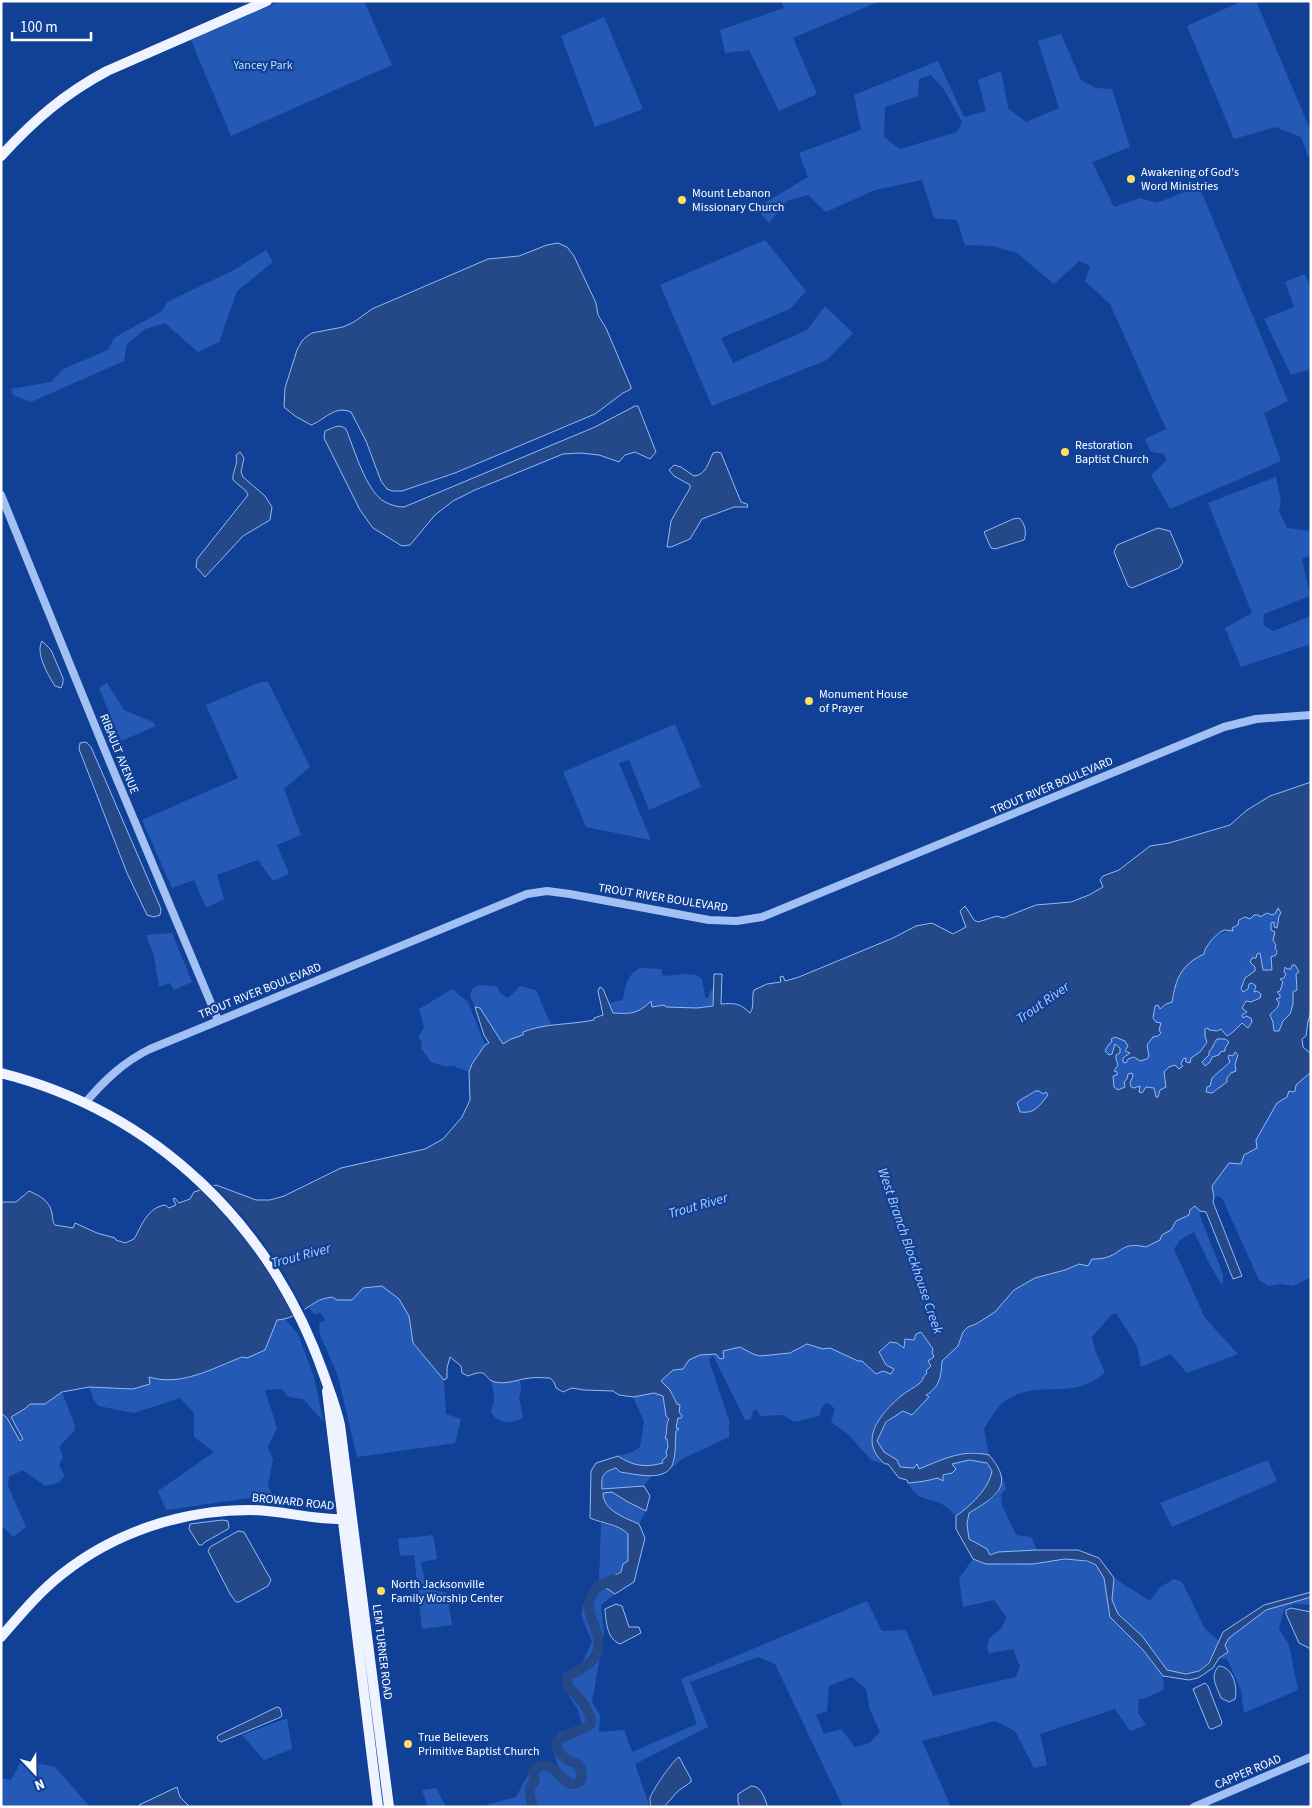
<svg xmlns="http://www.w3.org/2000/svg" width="1312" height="1808" font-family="'Source Sans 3',sans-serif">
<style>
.green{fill:#245ab6;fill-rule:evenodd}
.water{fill:#254889;stroke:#93baf7;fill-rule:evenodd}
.pier{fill:#114197}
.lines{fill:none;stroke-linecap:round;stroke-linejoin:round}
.river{stroke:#254889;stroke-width:10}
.minor{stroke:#a2c0f3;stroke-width:8}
.major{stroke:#eef3ff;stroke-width:10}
.poi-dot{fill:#ffde64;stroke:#114197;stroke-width:2}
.labels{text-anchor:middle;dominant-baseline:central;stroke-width:4.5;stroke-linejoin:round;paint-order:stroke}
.park-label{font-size:12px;fill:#caddfd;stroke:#114197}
.poi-label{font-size:12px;fill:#fff;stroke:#114197;text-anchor:start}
.street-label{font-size:12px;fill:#fff;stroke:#114197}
.water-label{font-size:14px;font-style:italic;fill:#aecbfa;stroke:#114197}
</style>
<rect width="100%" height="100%" fill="#114197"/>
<path class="green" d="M281 1H364L392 65 231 136 191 40Z
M781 1H880L793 38 817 94 779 111 749 50 725 53 720 30 784 8Z
M1242 1H1256L1311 132V155L1308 156 1301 137 1275 127 1234 139 1187 26Z
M604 17 643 109 595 127 561 36Z
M1061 34 1081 80 1096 88 1112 89 1130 147 1092 162 1114 207 1140 198 1157 203 1199 186 1288 401 1264 413 1281 461 1170 509 1151 475 1167 460 1164 454 1151 452 1145 439 1166 429 1110 304 1085 281 1090 266 1079 261 1054 284 1017 253 993 246 965 245 957 220 934 218 922 180 875 190 826 212 808 195 787 201 769 223 756 208 808 177 799 153 861 130 854 95 938 61 964 117 986 111 978 80 1001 71 1008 108 1026 122 1059 108 1038 41ZM931 75 943 88 962 122 957 132 900 149 884 137 885 107 918 96 919 79Z
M765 240 806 291 790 309 721 338 733 363 807 330 825 306 853 333 827 360 712 406 660 285Z
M266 250 273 262 237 291 219 342 198 352 165 323 145 329 127 344 124 361 31 402 13 395 11 389 51 382 63 369 108 350 114 338 162 311 167 302 234 270Z
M1305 274 1311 290V369L1291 375 1264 319 1294 307 1285 282Z
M1276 477 1281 500 1279 511 1287 528 1311 531V555L1302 559 1310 596 1264 614 1263 625 1273 631 1311 616V644L1241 667 1225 628 1252 613 1208 503Z
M260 682H268L310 767 284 789 301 835 277 845 289 874 273 881 258 860 217 875 224 899 206 908 194 880 172 888 142 820 238 778 206 705Z
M107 683 124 710 153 722 156 726 121 741 99 688Z
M675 724 701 787 649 810 629 760 619 763 651 840 586 827 563 772Z
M1278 907 1281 913 1277 928H1274L1271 923C1279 939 1276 954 1272 970H1263L1260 957 1252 965 1255 967V971L1244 982 1243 991 1248 989 1249 984H1255L1257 991 1261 994 1260 998 1251 1002 1244 1003 1242 1007 1247 1012 1245 1014 1251 1018 1252 1022 1248 1028 1242 1023 1233 1032 1227 1036 1217 1031 1209 1030C1207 1043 1202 1052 1191 1058L1190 1063H1186L1158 1097 1142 1093 1131 1087 1128 1080 1126 1087 1118 1090 1114 1087 1113 1076 1117 1075V1072L1114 1071 1118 1065 1116 1059V1055H1109L1105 1051 1111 1039 1115 1037 1125 1040 1128 1046 1127 1050 1130 1053 1126 1057 1128 1059 1149 1056 1146 1045 1159 1030 1153 1018 1155 1006 1158 1005 1161 1009 1166 1004 1172 1002C1176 978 1181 965 1204 954 1204 942 1222 930 1233 931L1232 928C1243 916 1259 912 1275 914Z
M172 933 192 982 174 990 170 983 159 987 154 956 146 935Z
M1295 965 1299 972 1296 974 1297 990 1293 993V1004L1290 1014 1283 1021 1279 1031H1274L1273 1022 1270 1015 1276 1001 1277 992 1280 991 1281 985 1280 979 1285 966Z
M640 968 661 969 663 976 687 974 696 975 702 979 705 997 708 998 711 990 713 989V1006L697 1008 665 1007 664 1005 652 1007 651 1002C638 1014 630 1014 613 1013L609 1003 623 1000C625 987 627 974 640 968Z
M478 985 497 986 500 993 508 998 520 986 536 990 551 1025C541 1028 533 1027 523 1032V1035L511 1039 503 1044 480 1008 475 1007 470 996 472 989Z
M452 989 468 1002 485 1045 472 1064 469 1072 453 1066H444L431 1062 421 1048 422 1042 418 1038 424 1027 419 1009Z
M1217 1039H1226L1229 1042 1225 1048 1226 1051 1212 1057 1210 1062 1205 1066 1202 1062 1205 1059Z
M1235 1052 1238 1055 1235 1064 1236 1071 1227 1082 1212 1093 1206 1092 1207 1087 1210 1086 1212 1078 1229 1063 1227 1057Z
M1311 1072V1277L1293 1286 1281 1284 1269 1286 1259 1280 1222 1198 1217 1196 1214 1197 1212 1186 1229 1163 1241 1164 1244 1155 1256 1148V1140L1277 1103 1287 1097 1289 1090Z
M1035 1091 1046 1092 1049 1095C1039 1106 1035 1114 1019 1112L1017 1103C1023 1097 1029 1096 1035 1091Z
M1196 1206 1200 1211V1216L1223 1274V1283L1221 1284 1210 1265 1194 1232 1180 1240 1174 1249 1205 1318 1238 1354 1187 1373 1171 1354 1141 1367 1137 1346 1116 1313 1111 1315 1092 1337 1095 1350 1105 1373C1096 1379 1088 1385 1077 1387 1054 1392 1029 1385 1008 1399 997 1406 991 1418 984 1429L989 1455 975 1452 965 1453 953 1456 919 1469 900 1467 897 1460 884 1452 877 1441C885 1416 907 1408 929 1397L925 1395C939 1388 941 1376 942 1361L958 1346 963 1332 968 1327 976 1324 995 1312 1014 1290 1035 1278 1065 1270 1092 1259 1106 1258 1120 1249 1162 1235 1171 1230 1176 1221 1189 1215 1190 1210Z
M382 1286 399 1298 409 1316 413 1344 444 1380 446 1414 461 1419 455 1443 357 1457 338 1376 320 1335 319 1323 325 1320 321 1313 314 1314 309 1308C323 1295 333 1297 352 1300L363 1288Z
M285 1319 298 1334 314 1377 323 1421 303 1399 288 1397 282 1389 265 1390 277 1428 268 1447 273 1459 268 1486 277 1503 250 1498 166 1510 158 1491 214 1452 194 1437V1413L180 1398 134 1413 98 1406 94 1400 89 1387 133 1389 148 1377C181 1387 213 1369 242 1357L247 1358 265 1350 277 1320Z
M921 1332 933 1349 932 1352 934 1357C931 1365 927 1373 922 1381 918 1386 909 1390 903 1394 887 1406 863 1431 875 1452 877 1457 882 1461 885 1464L871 1460 848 1434 831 1422 835 1409 828 1403 823 1405 819 1416 794 1422 783 1415 761 1416 756 1409 753 1411 751 1419 745 1420 714 1357 712 1356 709 1360 729 1420V1437L682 1459 671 1469C678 1452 671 1430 680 1415L674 1396 661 1381 673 1370 683 1369 689 1360 700 1355 740 1347 753 1354 790 1353 807 1344 823 1349 830 1348 883 1371 893 1369 886 1365 879 1352 890 1342 897 1343Z
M490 1379C499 1385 510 1382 520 1380L521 1388 519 1398 523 1417C513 1425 496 1424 491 1411 496 1400 494 1390 490 1379Z
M62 1392 75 1426 74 1431 59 1447 63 1457 59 1466 65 1476 58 1483 45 1486 23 1470 9 1477 8 1486 26 1527 13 1537 1 1525V1413L7 1418 20 1441 23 1439 11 1417 26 1408 30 1404H45Z
M654 1393 663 1396 666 1416 669 1419 667 1422V1445L668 1447 667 1456 663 1463C645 1468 633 1466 618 1456L632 1452 640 1447 644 1421 633 1397Z
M969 1460 986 1463 992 1471C989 1489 970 1506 956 1516 953 1513 950 1510 947 1507 932 1497 918 1503 908 1483 921 1482 947 1479 956 1469L951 1464Z
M1268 1460 1277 1481 1172 1527 1160 1503Z
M616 1468 620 1472 651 1476 644 1486 601 1489C601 1476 604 1472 616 1468Z
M1000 1471 1004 1481 1006 1489 1001 1494 1002 1505 1016 1535 1031 1537 1037 1550 998 1552 990 1556 987 1549 969 1539 967 1524 969 1513 995 1497 1001 1487Z
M612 1492 628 1502 646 1511 639 1524C626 1518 603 1511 603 1493Z
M601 1523 621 1527 628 1534C628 1568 631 1567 599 1583L615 1594 601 1605 604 1633 592 1702 600 1715 599 1732 624 1730 632 1752 697 1724 681 1679 867 1601 882 1631 906 1630 933 1696 1016 1677 1020 1666 1013 1649 989 1653 987 1648 989 1638 1000 1630 1007 1618 994 1600 963 1607 959 1578 973 1559C992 1566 1015 1565 1035 1563 1069 1560 1112 1550 1107 1602L1163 1676 1164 1690 1143 1699H1139L1138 1713 1146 1725 1130 1731 1115 1709 1040 1734 1047 1765 1034 1768 1015 1731 995 1721 922 1741 951 1807H843L775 1664 758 1657 690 1682 708 1727 635 1764 649 1805 645 1807H479L516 1797 531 1769 544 1762 558 1766 551 1744 558 1733 582 1724 578 1710 569 1696 570 1692 563 1682 565 1674 581 1665 592 1642 581 1614 587 1594 599 1583ZM852 1677 866 1689 870 1710 880 1732 870 1743 855 1747 841 1729 824 1734 816 1715 827 1711 829 1686Z
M433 1535 437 1559 421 1562 427 1589 447 1593 452 1625 422 1629 414 1555 400 1556 398 1539Z
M1114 1578 1150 1601 1159 1588 1174 1579 1182 1582 1205 1629 1219 1641C1205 1671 1200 1677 1166 1670L1142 1636 1118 1614 1112 1600Z
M1311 1597V1605L1294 1604 1284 1609 1279 1629 1289 1645 1298 1690 1244 1713 1241 1690 1227 1659 1219 1658 1228 1652 1225 1645 1229 1638 1266 1610Z
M287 1718 292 1749 264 1760 242 1735Z
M22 1760 55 1767 90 1807H1V1778L11 1780Z
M436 1788 446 1807H428L422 1790Z"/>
<path class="water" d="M558 243 567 247 574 256 596 303 598 315 606 328 631 387V389L623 393 595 414 455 473 402 491H392L387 489 381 481 366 441 351 412C334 405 325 420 311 425L295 416 284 407 285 388 297 350 302 341 306 337 312 333 343 327 354 322 372 309 488 259 519 256 547 245Z
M635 406H638L656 452 650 459 635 452 625 455 619 462 599 455 580 453 563 454 475 490 453 501 435 515 410 545 402 546 373 528 360 510 324 438 325 431C333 428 339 423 346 429 354 448 366 492 385 502 391 505 397 507 404 507L595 427Z
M240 452 244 458 241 472 243 477 265 496 272 507 270 520 243 536 205 577 196 567 197 559 248 495 246 491 233 480C232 471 239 464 236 455Z
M717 452 721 453 741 502 747 504 748 507H734L702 519 690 539 671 547H667L671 521 690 488V485L674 476 669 470 674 465 681 467 694 476C706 475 708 463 713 453Z
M1013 519 1019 518C1025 523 1027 533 1024 540L995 549 991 548 984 532Z
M1158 528 1170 531 1183 562 1179 568 1132 588 1128 586 1114 552 1117 545Z
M42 641 51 650 63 678V683L61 688 55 686C48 675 35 653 42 641Z
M86 742 91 747 161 909 160 915 154 917 147 915 127 873 79 749 80 743Z
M1311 782V1012L1308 1021 1306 1036 1302 1039 1303 1047 1311 1054V1072L1296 1085 1295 1091 1293 1092 1289 1091 1287 1097 1277 1103 1256 1140 1257 1148 1244 1155 1241 1164 1229 1163 1212 1186 1214 1197 1213 1202 1242 1276 1233 1279 1206 1212 1200 1211 1195 1206 1190 1210 1189 1215 1176 1221 1171 1230 1162 1235 1160 1240 1146 1247C1121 1241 1122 1254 1104 1258 1100 1259 1096 1259 1092 1259L1088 1266 1079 1264 1065 1270 1035 1278 1014 1290 995 1312 976 1324 968 1327 963 1332 958 1346 942 1361C941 1376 940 1387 926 1395L929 1397 912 1415 903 1411 886 1422 877 1441 884 1452 897 1460 900 1467 914 1468 917 1464 919 1469C944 1459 962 1449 989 1455 1016 1486 995 1497 969 1513L967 1524 969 1539 987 1549 990 1555 998 1552 1037 1550H1078L1099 1558 1114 1578 1112 1600 1118 1614 1142 1636 1167 1670 1186 1674 1199 1671 1209 1663 1223 1632 1264 1605 1311 1592V1597L1266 1610 1229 1638 1225 1645 1228 1652 1219 1658 1213 1668 1198 1678 1189 1680 1163 1676 1143 1650 1110 1617 1104 1578 1096 1565 1087 1561 1065 1559 1033 1564H986L973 1559 956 1529V1516C970 1506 989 1489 992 1471L987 1463 969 1460 952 1464 956 1469 952 1473 943 1475V1481L938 1478C927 1481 919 1482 908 1483L907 1480 899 1478 888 1464H885C882 1461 877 1457 875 1452 864 1431 886 1409 901 1396 907 1391 914 1388 920 1383 923 1380 923 1376 927 1373L926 1371 931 1366 928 1361 934 1357 932 1352 933 1349 921 1332 916 1334 914 1340 905 1339 904 1348 897 1343 890 1342 879 1352 886 1365 894 1369 891 1374 883 1371 876 1374 862 1361H858L830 1348 823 1349 807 1344 790 1353 760 1356 753 1354 740 1347 723 1351 724 1358 720 1359 716 1354 700 1355 689 1360 683 1369 673 1370 661 1381 670 1390 677 1404 680 1405 679 1412 682 1416 681 1418H678L676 1428 679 1429 676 1431C675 1441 676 1453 673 1463 667 1483 635 1474 620 1472L616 1468C603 1472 601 1476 602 1489L644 1486 650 1496 646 1511 628 1502 612 1492 603 1493C603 1511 626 1518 639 1524L645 1538 634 1582 615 1594 599 1583 621 1572 623 1564 628 1561V1534C618 1524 604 1524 590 1518L591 1471 596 1463 618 1456C633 1466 645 1468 663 1463L662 1461 667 1456 666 1452 668 1447 667 1439 665 1438C668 1433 665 1425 669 1419L666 1416 663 1396 654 1393 633 1397 619 1395 613 1391 584 1390 572 1388 563 1392 556 1388 554 1382 550 1378C543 1378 537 1377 530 1378 519 1379 506 1385 495 1382 482 1379 490 1367 468 1376L462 1373 461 1366 450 1357 447 1368V1378L444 1380 413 1343 409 1316 399 1299 382 1286 363 1288 352 1300H337L332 1297C327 1298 320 1299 316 1302 303 1310 293 1319 277 1320L265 1350 247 1358 242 1357C213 1368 181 1387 149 1377L150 1384 133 1389 89 1387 62 1392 45 1404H30L26 1408 11 1417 23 1439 20 1441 7 1418 1 1413V1202H16L29 1191C40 1196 49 1200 52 1213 53 1218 52 1221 55 1225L73 1228 75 1223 97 1233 115 1238 116 1240 125 1243 134 1239C142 1225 147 1208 165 1205L169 1208 176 1205 173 1199 175 1198 179 1203 190 1199 194 1192 216 1185 256 1200H270L284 1196 341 1168 425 1149 443 1139 462 1117 470 1100 469 1072 472 1064 485 1045 489 1043 484 1035 475 1007 480 1008 503 1044 511 1039 523 1035V1032C545 1023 570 1025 594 1020V1018L603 1015 598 991 600 987 603 989 613 1013C631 1014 638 1014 651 1001L652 1007 664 1005 666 1007 697 1008 713 1006 714 974H722L721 1004C735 1003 740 1003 750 1013 755 1007 751 998 754 990L767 984 781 982 780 977 783 976 785 981 799 977 893 938 916 926 932 923 953 934 966 927 960 911 965 906 974 920 978 922 997 916 1003 918 1036 905 1071 902 1089 895 1103 887 1100 880 1103 876 1119 870 1150 846 1169 843 1230 825 1247 810 1270 796ZM1278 908 1281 913 1279 916 1277 928 1274 927V922L1271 923V930L1275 932 1273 940 1276 945 1275 948 1277 951 1276 955 1271 957 1272 970H1263L1260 953 1257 954 1256 958H1252L1250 962 1255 967V971L1245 978 1241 989 1243 992 1248 989 1249 984 1252 983 1256 986 1254 992 1257 991 1261 994 1260 998 1251 1002 1246 1001 1242 1008 1247 1012 1242 1015 1243 1018 1246 1016 1251 1018 1252 1022 1248 1028 1242 1023 1233 1032 1227 1036 1221 1029 1217 1031 1209 1030 1208 1028 1205 1029V1036L1207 1042 1200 1052 1191 1058 1190 1063 1186 1062V1058L1183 1059 1181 1064 1183 1066 1179 1069 1175 1065 1169 1067 1164 1072 1166 1087 1160 1090 1158 1097H1156L1154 1088 1146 1087 1142 1093 1139 1092 1140 1086 1134 1088 1131 1087 1130 1083 1133 1076 1132 1073 1128 1074 1127 1079 1124 1082 1125 1087 1118 1090 1114 1087 1113 1076 1117 1075V1072L1114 1071 1118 1065 1116 1059V1055L1120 1053V1048L1115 1044 1112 1054 1109 1055 1105 1051 1109 1044 1112 1042 1111 1039 1115 1037 1125 1041 1128 1046 1125 1051 1130 1053 1123 1058V1062L1126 1063 1128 1059 1134 1057 1140 1061 1147 1059 1149 1056 1147 1045 1153 1037 1158 1036 1161 1033 1159 1030 1161 1023 1156 1022 1153 1018 1155 1006 1158 1005 1160 1009 1166 1004 1172 1002C1176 978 1181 965 1204 954 1204 947 1218 931 1225 930 1228 930 1230 931 1233 931L1232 928 1238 925 1239 920 1245 917 1250 919 1254 915H1259L1260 917 1267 913 1272 915 1275 914ZM1292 965H1295L1299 972 1296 974 1297 990 1293 992V1004L1290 1014 1283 1021 1279 1031H1274L1273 1022 1270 1015C1274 1009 1278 1010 1279 1002L1276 999 1280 998V995L1277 992 1280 991 1283 982 1280 979 1284 978 1286 974 1284 972 1285 967 1287 969H1291ZM1217 1039H1225L1229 1042 1225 1048V1051L1220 1052 1219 1055 1212 1057 1210 1062 1205 1066 1202 1062 1209 1055V1052C1213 1048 1213 1044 1217 1039ZM1235 1052 1238 1055 1235 1064 1236 1071 1231 1073 1227 1078V1082L1212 1093 1206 1092 1207 1087 1210 1086 1212 1078 1230 1062 1228 1057 1229 1055 1233 1056ZM1035 1091H1039L1043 1094 1046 1092 1048 1095C1039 1106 1035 1114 1020 1112L1017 1103C1023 1097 1029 1096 1035 1091Z
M222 1520 228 1521 229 1527 228 1529 205 1542 202 1545H199L189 1529 190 1524Z
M238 1531 244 1532 271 1580 268 1586 239 1602H236L230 1594 208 1551 210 1547Z
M616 1604 622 1606 629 1627H639L641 1633 620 1644C607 1639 606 1622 605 1609Z
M1291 1608 1311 1612V1649L1299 1643 1286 1614V1610Z
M1219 1666C1233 1667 1238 1687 1235 1699L1229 1702 1221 1698C1217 1687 1209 1676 1219 1666Z
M1205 1683 1208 1686 1222 1722 1221 1725 1212 1729 1209 1728 1193 1689Z
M277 1707 280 1708 282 1715 281 1717 221 1742 218 1740 217 1737 219 1735Z
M679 1757 691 1779V1782L678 1791 664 1807H651C650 1804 650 1801 650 1798 652 1791 673 1760 679 1757Z
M751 1786C762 1786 764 1798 768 1807H740L738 1802V1794Z
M177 1787 180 1797 190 1807H141L139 1805Z"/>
<path class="pier" d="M212 1184 239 1211 263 1241 284 1272 306 1312 294 1318 272 1279 247 1242 220 1211 198 1188Z"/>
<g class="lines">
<path class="river" d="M532 1807C531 1796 526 1788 535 1781L533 1773C535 1769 537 1767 542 1766 558 1761 566 1797 582 1779L581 1769 576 1763C566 1761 555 1752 557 1741 567 1733 581 1732 591 1724 591 1710 577 1694 567 1686V1677C578 1671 592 1665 597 1653 606 1630 575 1611 597 1588 601 1584 609 1582 614 1579"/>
<path class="minor" d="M1 495 106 753 218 1020
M85 1103C104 1081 123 1062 150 1049L527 894 547 891 570 894 709 920 737 921 762 917 1224 727 1256 719 1311 715
M1194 1807 1311 1757"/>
<path class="major" d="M1 156C34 120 64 94 107 71L267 1
M1 1073C156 1112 272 1226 324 1375 330 1392 336 1407 340 1425L389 1807
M327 1391 378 1807
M1 1637C20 1615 39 1592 62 1574 115 1532 182 1510 250 1510 283 1510 315 1521 348 1519"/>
</g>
<g class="poi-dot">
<circle cx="1131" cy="179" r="5"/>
<circle cx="682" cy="200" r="5"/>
<circle cx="1065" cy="452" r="5"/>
<circle cx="809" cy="701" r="5"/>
<circle cx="381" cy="1591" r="5"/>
<circle cx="408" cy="1744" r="5"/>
</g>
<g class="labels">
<g class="park-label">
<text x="263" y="65">Yancey Park</text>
</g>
<g class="poi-label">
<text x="1141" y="172">Awakening of God's<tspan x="1141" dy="14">Word Ministries</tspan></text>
<text x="692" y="193">Mount Lebanon<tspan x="692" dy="14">Missionary Church</tspan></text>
<text x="1075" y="445">Restoration<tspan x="1075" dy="14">Baptist Church</tspan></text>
<text x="819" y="694">Monument House<tspan x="819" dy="14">of Prayer</tspan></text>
<text x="391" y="1584">North Jacksonville<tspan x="391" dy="14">Family Worship Center</tspan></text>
<text x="418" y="1737">True Believers<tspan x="418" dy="14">Primitive Baptist Church</tspan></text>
</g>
<g class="street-label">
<text transform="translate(119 754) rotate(68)">RIBAULT AVENUE</text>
<text transform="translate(1052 786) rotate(-23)">TROUT RIVER BOULEVARD</text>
<text transform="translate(663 898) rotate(9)">TROUT RIVER BOULEVARD</text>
<text transform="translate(260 991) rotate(-22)">TROUT RIVER BOULEVARD</text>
<text transform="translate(293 1502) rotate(6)">BROWARD ROAD</text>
<text transform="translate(382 1652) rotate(83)">LEM TURNER ROAD</text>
<text transform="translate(1248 1772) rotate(-23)">CAPPER ROAD</text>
</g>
<g class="water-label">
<text transform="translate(1043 1003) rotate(-35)">Trout River</text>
<text transform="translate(698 1206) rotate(-16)">Trout River</text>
<text transform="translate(910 1251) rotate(71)">West Branch Blockhouse Creek</text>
<text transform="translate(301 1256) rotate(-15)">Trout River</text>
</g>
</g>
<rect width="1312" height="1808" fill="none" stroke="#ffffff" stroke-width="5"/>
<g transform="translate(35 1773) rotate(158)" stroke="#114197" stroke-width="4" paint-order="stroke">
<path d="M0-4L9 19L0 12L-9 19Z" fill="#ffffff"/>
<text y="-8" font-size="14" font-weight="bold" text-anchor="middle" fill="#ffffff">N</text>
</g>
<path d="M12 32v8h79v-8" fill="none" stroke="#ffffff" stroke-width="2.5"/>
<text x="20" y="32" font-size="15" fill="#ffffff" stroke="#114197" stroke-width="4" paint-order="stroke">100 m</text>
</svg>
